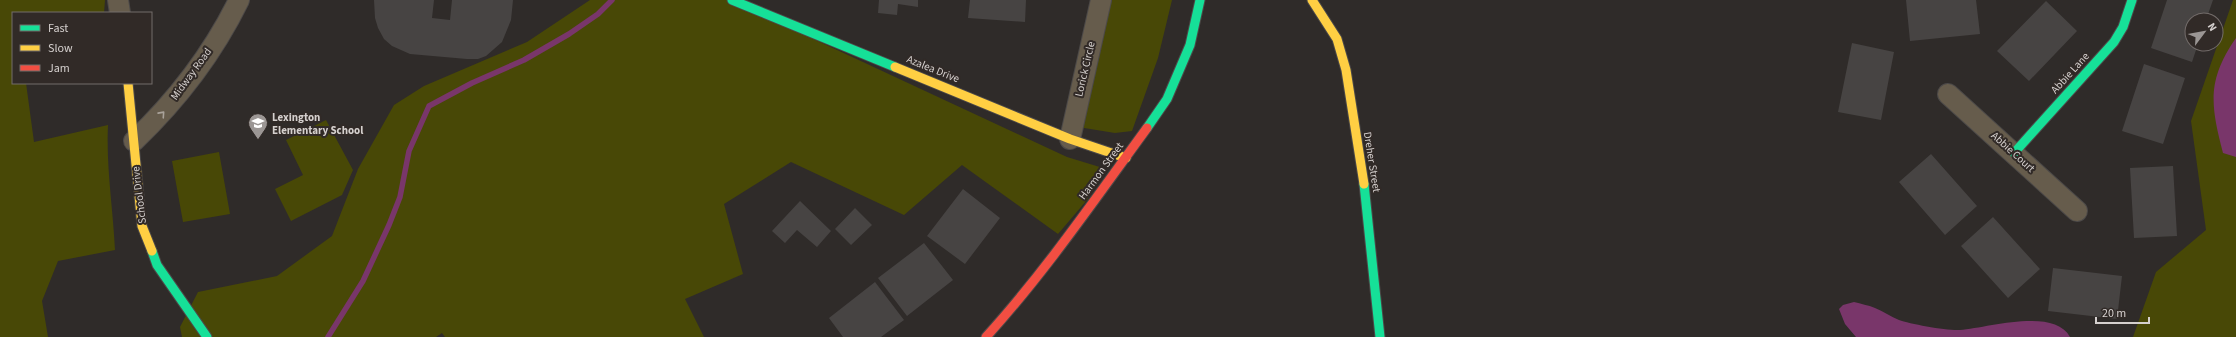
<svg xmlns="http://www.w3.org/2000/svg" width="2236" height="337" font-family="'Source Sans 3',sans-serif">
<style>
.green{fill:#484806}
.water{fill:#79366a}
.lines{fill:none;stroke-linecap:round;stroke-linejoin:round}
.stream{stroke:#79366a;stroke-width:5.5}
.building{fill:#474443}
.street-casing{stroke:#4c4948;stroke-width:22}
.fast-casing{stroke:#4c4948;stroke-width:11}
.slow-casing{stroke:#4c4948;stroke-width:11}
.jam-casing{stroke:#4c4948;stroke-width:11}
.street{stroke:#665c4c;stroke-width:20}
.fast{stroke:#16e098;stroke-width:9}
.slow{stroke:#ffcf43;stroke-width:9}
.jam{stroke:#f24e42;stroke-width:9}
.oneway{stroke:#a9a29a}
.labels{text-anchor:middle;dominant-baseline:central;stroke-width:4;stroke-linejoin:round;paint-order:stroke}
.street-label{font-size:11px;fill:#d5d0ce;stroke:#312a27}
.poi-label{font-size:11px;font-weight:bold;fill:#d5d0ce;stroke:#312a27;text-anchor:start}
</style>
<rect width="100%" height="100%" fill="#2f2b29"/>
<path class="green" d="M0 0H105L104 13H13V83H26L34 142 108 125C106 167 113 208 115 250L58 261 42 301 48 337H0Z
M590 0H730L1067 157 1103 168 1087 200 1058 234 962 165 904 215 791 162 724 204 743 274 685 299 704 337H445L442 333 436 337H182L180 327 198 292 277 276 332 236 358 169 394 105 424 86 527 42Z
M1107 0H1172L1158 58 1132 131 1115 133 1078 127Z
M2233 0H2236V337H2133L2156 272 2206 230 2191 121Z
M326 120 353 170 342 195 291 221 275 189 303 175 286 140Z
M219 152 230 214 183 222 172 161Z"/>
<path class="water" d="M2236 38V157L2223 153C2211 106 2206 81 2236 38Z
M1854 302C1861 304 1868 305 1875 308 1883 311 1891 317 1899 320 1910 324 1948 331 1960 330 1987 328 2054 307 2070 337H1856L1845 324 1839 309 1843 305Z"/>
<g class="lines">
<path class="stream" d="M328 337 363 281 389 225 400 197 409 151 429 106 472 83 524 60 569 34 598 14 612 0"/>
</g>
<path class="building" d="M374 0H434L432 18 450 20 452 0H513L511 20 502 42 486 56 478 59H467L410 54 392 46 384 39 378 28 375 18Z
M879 0H918V7L898 4 897 15 878 13Z
M970 0H1026L1025 22 968 18Z
M1906 0H1976L1980 34 1910 41Z
M2167 0H2213L2206 20H2192V44H2198L2192 62 2151 48Z
M2046 1 2077 31 2029 81 1997 51Z
M1852 43 1894 52 1881 120 1838 112Z
M2144 64 2185 78 2163 144 2122 131Z
M1931 154 1977 206 1945 235 1899 182Z
M2173 166 2177 236 2134 238 2130 168Z
M963 189 1000 218 965 264 927 236Z
M800 201 831 231 817 247 797 230 785 243 772 231Z
M855 208 872 225 851 245 835 229Z
M1993 217 2040 269 2008 298 1961 246Z
M924 243 953 280 907 316 878 278Z
M2053 268 2122 276 2117 319 2048 311Z
M875 282 904 320 881 337H843L829 318Z"/>
<g class="lines">
<defs>
<path id="street" d="M118 0 120 13
M1948 94 2077 211
M1070 139 1101 0
M134 141C176 101 213 53 239 0"/>
<path id="fast" d="M732 0 895 67
M1147 128 1167 99 1190 45 1200 0
M2014 153 2114 42 2123 27 2132 0
M1364 184 1380 337
M152 251 157 265 207 337"/>
<path id="slow" d="M1312 0 1337 39 1346 70 1364 184
M895 67 1070 139 1126 158
M128 83 142 226 152 251"/>
<path id="jam" d="M986 337C1045 272 1095 199 1147 128"/>
</defs>
<use href="#street" class="street-casing"/>
<use href="#fast" class="fast-casing"/>
<use href="#slow" class="slow-casing"/>
<use href="#jam" class="jam-casing"/>
<use href="#street" class="street"/>
<use href="#fast" class="fast"/>
<use href="#slow" class="slow"/>
<use href="#jam" class="jam"/>
</g>
<defs><path id="oneway-chevron" d="M-2-3.5L2.5 0L-2 3.5" fill="none" stroke-width="1.6" stroke-linecap="round" stroke-linejoin="round"/></defs>
<use class="oneway" href="#oneway-chevron" transform="translate(162 114) rotate(-48)"/>
<defs>
<symbol id="school-pin" viewBox="-11 -11 22 30"><path d="M0 17L-7.5 6A9.5 9.5 0 1 1 7.5 6Z" fill="#9b9694" stroke="#312a27"/><path d="M0-5L7-2L0 1L-7-2ZM-4 1L0 2.5L4 1V4Q0 6-4 4Z" fill="#fff"/></symbol>
</defs>
<g fill-rule="evenodd">
<use href="#school-pin" x="247" y="112" width="22" height="30"/>
</g>
<g class="labels">
<g class="street-label">
<text transform="translate(933 69) rotate(22)">Azalea Drive</text>
<text transform="translate(1085 69) rotate(-77)">Lorick Circle</text>
<text transform="translate(2070 73) rotate(-48)">Abbie Lane</text>
<text transform="translate(191 74) rotate(-54)">Midway Road</text>
<text transform="translate(2013 152) rotate(42)">Abbie Court</text>
<text transform="translate(1372 162) rotate(81)">Dreher Street</text>
<text transform="translate(1101 171) rotate(-54)">Harmon Street</text>
<text transform="translate(139 195) rotate(-97)">School Drive</text>
</g>
<g class="poi-label">
<text x="272" y="117">Lexington<tspan x="272" dy="13">Elementary School</tspan></text>
</g>
</g>
<rect x="12" y="12" width="140" height="72" fill="#312a27" stroke="#736c6a"/>
<rect x="20" y="25" width="20" height="6" fill="#16e098" stroke="#736c6a"/>
<text x="48" y="32" font-size="12" fill="#d5d0ce">Fast</text>
<rect x="20" y="45" width="20" height="6" fill="#ffcf43" stroke="#736c6a"/>
<text x="48" y="52" font-size="12" fill="#d5d0ce">Slow</text>
<rect x="20" y="65" width="20" height="6" fill="#f24e42" stroke="#736c6a"/>
<text x="48" y="72" font-size="12" fill="#d5d0ce">Jam</text>
<g transform="translate(2204 32) rotate(58)"><circle r="19" fill="#312a27" stroke="#736c6a"/>
<path d="M0-3L7 15L0 10L-7 15Z" fill="#9b9694"/>
<text y="-6" font-size="11" font-weight="bold" text-anchor="middle" fill="#d5d0ce">N</text>
</g>
<path d="M2096 317v6h53v-6" fill="none" stroke="#d5d0ce" stroke-width="2"/>
<text x="2102" y="317" font-size="12" fill="#d5d0ce" stroke="#312a27" stroke-width="3" paint-order="stroke">20 m</text>
</svg>
